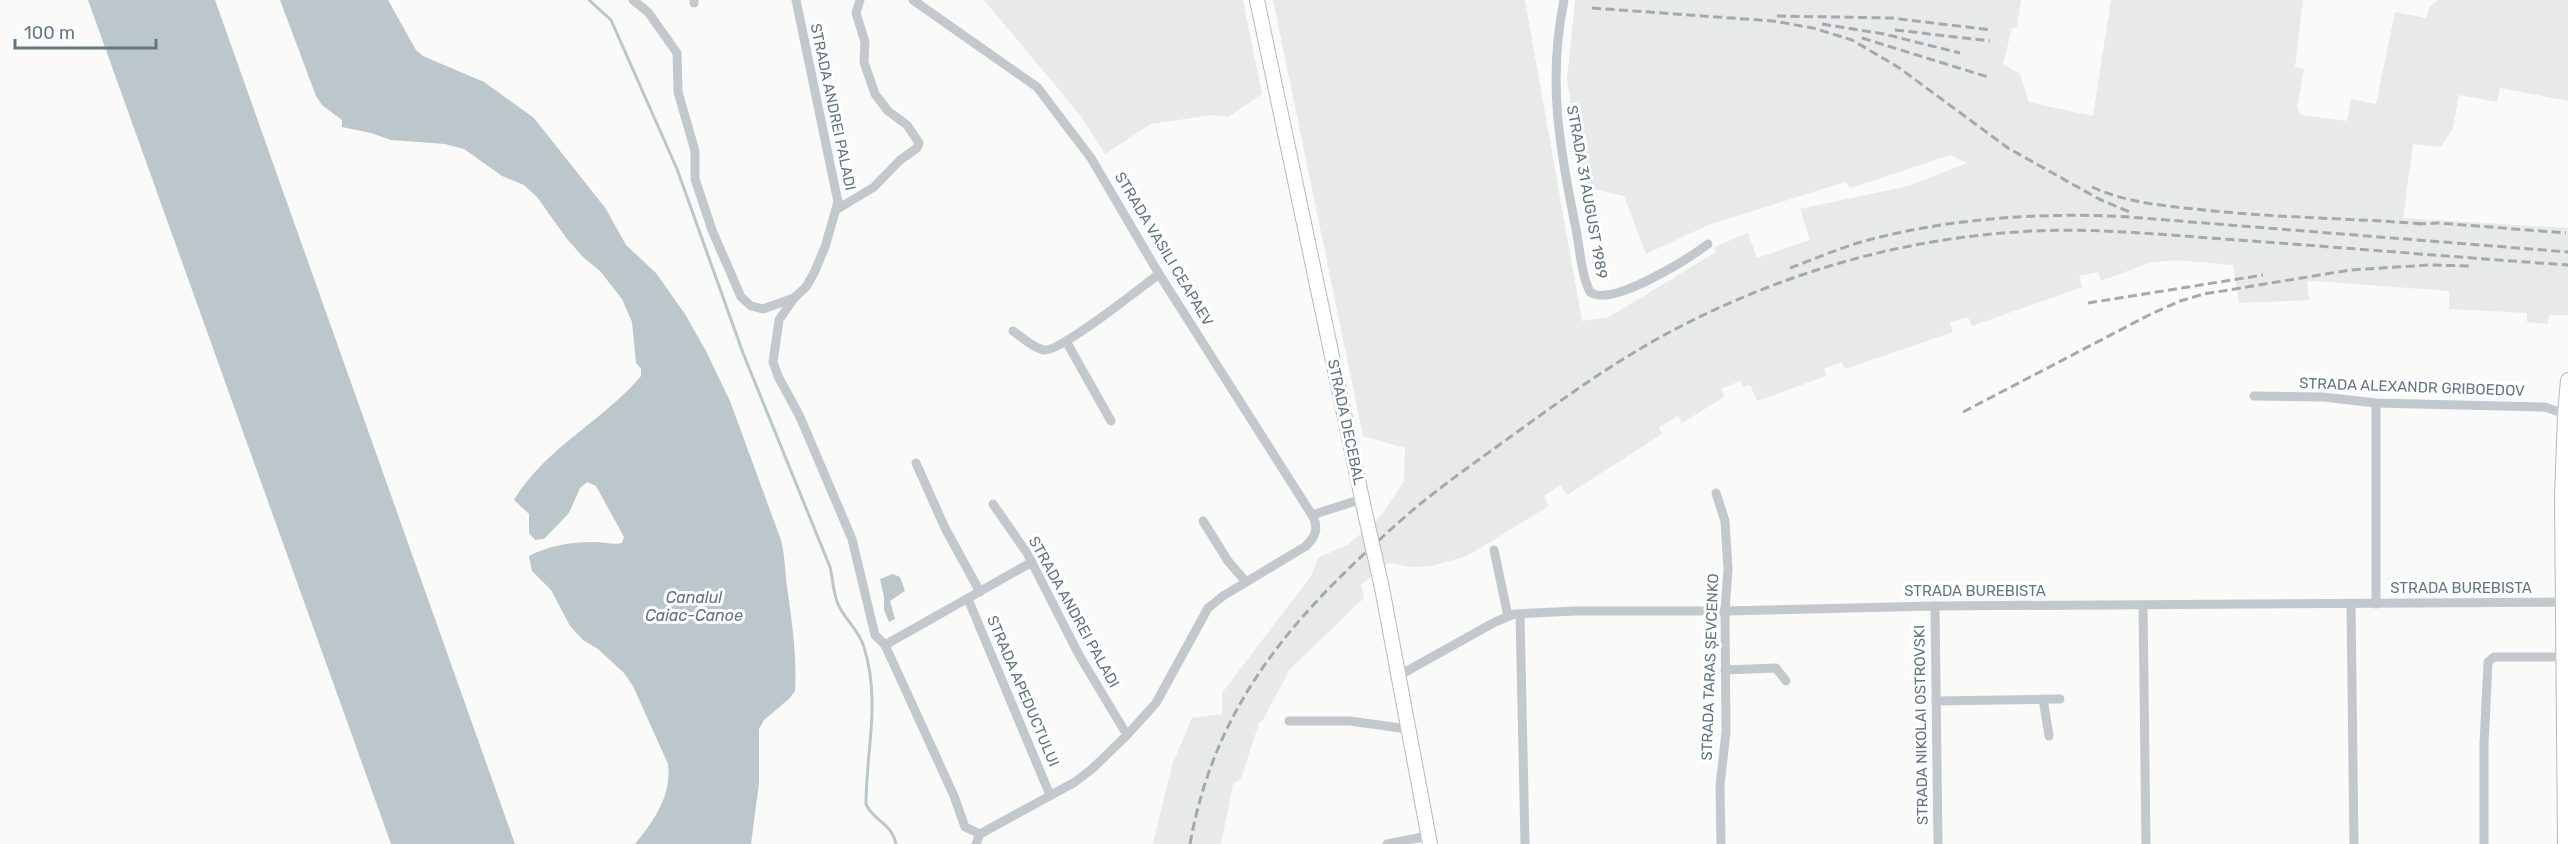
<svg xmlns="http://www.w3.org/2000/svg" width="2568" height="844" font-family="Rubik,sans-serif">
<rect width="100%" height="100%" fill="#fafaf8"/>
<g fill="#e8e9e9">
<polygon points="984,0 1243,0 1262,94 1228,117 1213,115 1151,124 1105,154 1080,115"/>
<polygon points="1273,0 1525,0 1582,321 1609,317 1716,252 1714,247 1748,233 1757,258 1810,240 1800,209 1908,186 1967,163 1950,155 1851,188 1845,182 1708,225 1646,254 1624,196 1584,187 1567,80 1575,0 2021,0 2017,27 2012,28 2003,64 2020,74 2029,102 2093,116 2111,0 2303,0 2295,67 2304,69 2297,108 2301,115 2347,121 2351,99 2376,104 2395,12 2426,18 2429,8 2438,0 2568,0 2568,101 2500,88 2497,102 2459,95 2453,128 2441,147 2413,144 2403,218 2568,228 2568,315 2549,315 2548,324 2527,322 2527,313 2449,309 2449,291 2314,281 2307,282 2309,300 2239,303 2233,265 2176,260 2149,263 2101,281 2098,272 2079,276 2082,287 1972,326 1968,317 1950,322 1953,332 1845,369 1842,362 1824,369 1826,376 1757,401 1750,385 1743,387 1740,381 1721,389 1724,397 1682,423 1678,416 1659,427 1662,434 1567,495 1560,485 1544,496 1549,506 1467,556 1432,566 1411,567 1389,563 1361,585 1364,598 1290,669 1263,720 1259,723 1241,779 1233,784 1221,844 1153,844 1172,765 1192,718 1222,714 1222,693 1311,576 1318,558 1349,544 1381,516 1404,481 1405,448 1363,436"/>
</g>
<g fill="#bbc7cb">
<polygon points="88,0 215,0 515,844 391,844"/>
<path d="M280,0h108l28,50 7,6 61,26 50,36 72,91 20,36 30,28 29,41 21,37 24,50 51,139c4,16 4,31 6,47 5,35 10,68 8,104l-5,7 -26,22 -5,9v54l-8,61h-116c19,-23 37,-49 33,-80l-35,-78 -9,-13 -26,-24 -15,-9 -13,-14 -19,-36 -19,-19 -3,-15c21,-11 42,-14 65,-14 10,0 18,3 28,1l2,-6 -28,-51 -9,-4 -7,6 -11,25 -25,26 -9,1 -6,-7v-19l-15,-14c31,-52 88,-78 127,-124v-7l-5,-6 -4,-41 -10,-23 -22,-28 -16,-13 -17,-19 -30,-42 -13,-12 -22,-9 -38,-27 -19,-5 -54,-4 -20,-7 -29,-6v-7l-20,-15 -6,-9z"/>
<polygon points="893,574 900,577 905,591 890,601 895,619 889,622 884,610 884,597 880,579"/>
</g>
<g fill="none" stroke-linecap="round" stroke-linejoin="round">
<path stroke="#bbc7cb" stroke-width="3" d="M589,0l22,20 66,149 66,184 87,214c3,12 3,26 8,37 6,15 20,24 26,43 17,56 2,102 2,157 7,17 26,19 30,40"/>
<g stroke="#b5babe" stroke-width="16">
<g id="primary">
<polyline points="1257,0 1365,513"/>
<polyline points="1382,588 1430,844"/>
<polyline points="2565,844 2562,497 2565,415 2568,380"/>
</g>
</g>
<g stroke="#c3c8cc" stroke-width="9">
<polyline points="633,0 648,12 677,53 678,92 695,151 695,179 712,230 741,297 751,306 763,309 794,298"/>
<polyline points="694,0 694,3"/>
<polyline points="796,0 838,202 825,247 814,273 806,287 794,298 779,320 773,362 778,376 800,417 852,539 875,635 885,645 954,796 965,827 980,834"/>
<polyline points="913,0 1037,87 1091,158 1159,274 1312,515 1362,499"/>
<path d="M1564,0c-17,83 -4,148 12,229 4,20 5,45 14,63 21,16 98,-33 118,-48"/>
<polyline points="836,210 874,187 900,160 917,148 919,143 907,125 888,111 875,94 864,62 865,42 856,13 860,0"/>
<path d="M1013,331c9,6 20,17 31,19 17,2 97,-63 115,-76"/>
<polyline points="1066,341 1111,421"/>
<polyline points="2254,396 2323,397 2376,403 2545,407 2568,415"/>
<polyline points="2376,403 2376,604"/>
<polyline points="916,463 945,528 980,592"/>
<polyline points="1716,493 1725,521 1728,569 1725,611 1726,732 1720,786 1721,844"/>
<polyline points="993,504 1027,553 1079,655 1127,735"/>
<polyline points="1203,521 1228,561 1246,582"/>
<polyline points="1494,550 1508,616"/>
<polyline points="968,599 1050,795"/>
<polyline points="2143,605 2146,844"/>
<polyline points="2351,605 2354,844"/>
<polyline points="1935,606 1938,844"/>
<polyline points="1520,614 1525,844"/>
<polyline points="885,645 1032,562"/>
<polyline points="1725,670 1776,668 1786,681"/>
<polyline points="1398,676 1495,622 1514,614 1575,611 1725,611 1935,606 2567,602"/>
<polyline points="2043,699 2049,736"/>
<polyline points="1936,701 2060,699"/>
<polyline points="1289,721 1350,721 1407,729"/>
<path d="M976,844l4,-10 95,-52 17,-13 35,-34 29,-32 52,-95 15,-12 83,-50c10,-10 13,-18 6,-31"/>
<polyline points="1387,844 1428,836"/>
<polyline points="2484,844 2484,744 2488,662 2494,657 2568,657"/>
</g>
<use href="#primary" stroke="#fff" stroke-width="14"/>
<g stroke="#a2aab0" stroke-width="3" stroke-dasharray="9 4.5" stroke-linecap="butt">
<polyline points="1592,8 1773,21 1813,28 1852,40 1898,67 2008,148 2099,199 2132,213"/>
<polyline points="1777,16 1891,18 1992,30"/>
<polyline points="1822,24 1884,34 1960,53"/>
<polyline points="1895,30 1990,41"/>
<polyline points="1862,38 1988,77"/>
<path d="M2092,187c35,16 74,19 112,23 73,8 147,8 220,14"/>
<polyline points="2417,224 2439,223 2566,233"/>
<path d="M1790,268c27,-10 54,-22 82,-29 81,-21 174,-27 257,-22l439,35"/>
<polyline points="2088,303 2263,275"/>
<polyline points="1963,412 2149,315 2180,301 2204,294 2350,270 2429,265 2473,266"/>
<path d="M1190,844c27,-150 114,-239 224,-335 34,-28 70,-53 106,-79 44,-32 89,-64 137,-91 110,-61 234,-99 360,-107 69,-5 137,2 206,7 115,8 230,18 345,26"/>
</g>
<g stroke="#b5babe" stroke-width="16" stroke-linecap="butt">
<polyline id="primary-bridge" points="1365,513 1382,588"/>
</g>
<use href="#primary-bridge" stroke="#fff" stroke-width="14"/>
</g>
<g text-anchor="middle" stroke-width="6" stroke-linejoin="round" paint-order="stroke">
<g font-size="15" fill="#657683" stroke="#fff">
<text transform="translate(833 107) rotate(78)" y="5">STRADA ANDREI PALADI</text>
<text transform="translate(1587 192) rotate(80)" y="5">STRADA 31 AUGUST 1989</text>
<text transform="translate(1164 249) rotate(59)" y="5">STRADA VASILI CEAPAEV</text>
<text transform="translate(2412 387) rotate(2)" y="5">STRADA ALEXANDR GRIBOEDOV</text>
<text transform="translate(1346 422) rotate(78)" y="5">STRADA DECEBAL</text>
<text x="2461" y="593">STRADA BUREBISTA</text>
<text x="1975" y="596">STRADA BUREBISTA</text>
<text transform="translate(1074 612) rotate(61)" y="5">STRADA ANDREI PALADI</text>
<text transform="translate(1710 667) rotate(-88)" y="5">STRADA TARAS ȘEVCENKO</text>
<text transform="translate(1023 691) rotate(67)" y="5">STRADA APEDUCTULUI</text>
<text transform="translate(1921 725) rotate(-91)" y="5">STRADA NIKOLAI OSTROVSKI</text>
</g>
<g font-size="16" font-style="italic" fill="#60757c" stroke="#fff">
<text x="694" y="603">Canalul<tspan x="694" dy="18">Caiac-Canoe</tspan></text>
</g>
</g>
<path d="M15 39v9h141v-9" fill="none" stroke="#657683" stroke-width="3"/>
<text x="24" y="39" font-size="18" fill="#657683" stroke="#ffffff" stroke-width="4.5" paint-order="stroke">100 m</text>
</svg>
